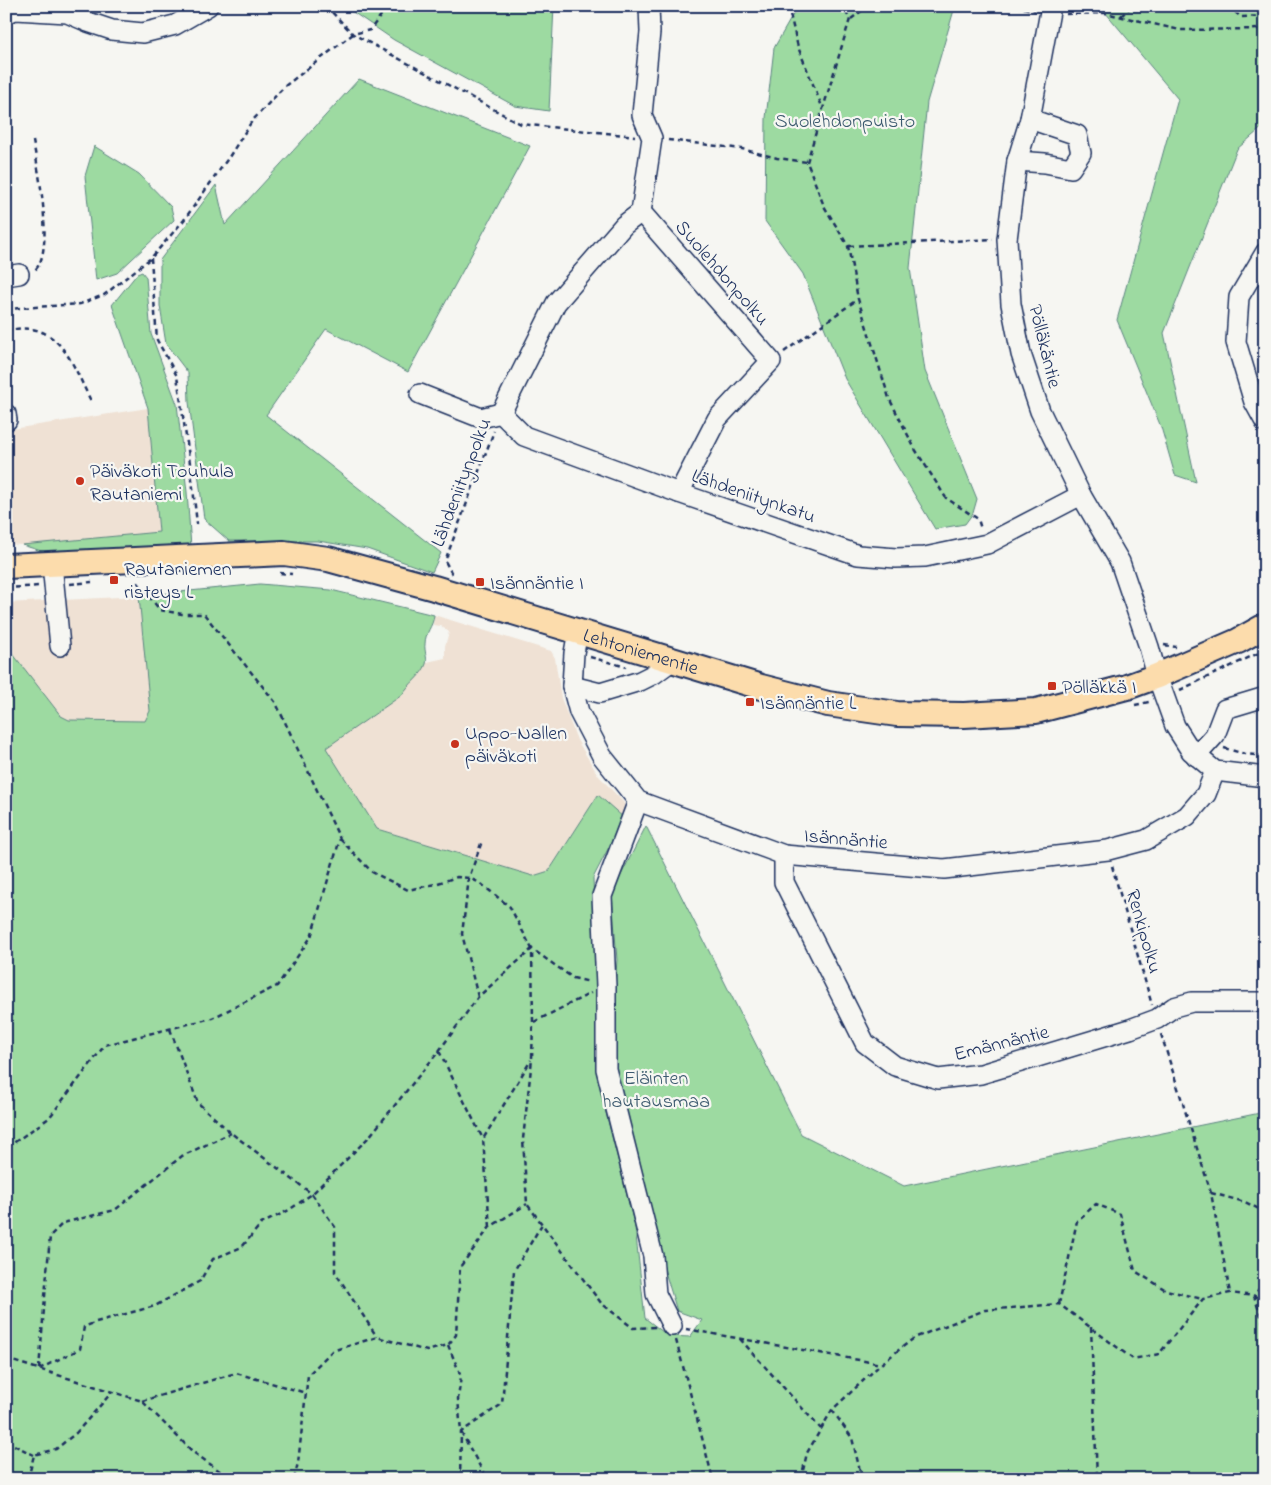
<svg xmlns="http://www.w3.org/2000/svg" width="1271" height="1485" font-family="'Indie Flower',sans-serif">
<rect width="100%" height="100%" fill="#f6f6f2"/>
<filter id="ink" filterUnits="userSpaceOnUse"><feTurbulence type="fractalNoise" baseFrequency=".02" numOctaves="2"/><feDisplacementMap in="SourceGraphic" scale="10" xChannelSelector="R" yChannelSelector="G"/><feConvolveMatrix kernelMatrix="1 2 1 2 8 2 1 2 1" color-interpolation-filters="sRGB"/></filter>
<g filter="url(#ink)">
<g fill="#efe1d4">
<polygon points="148,408 159,532 48,543 22,545 6,544 6,430"/>
<polygon points="139,596 150,711 145,721 69,720 61,716 6,645 6,603"/>
<polygon points="434,615 551,651 555,658 561,698 577,740 598,775 624,803 626,811 624,818 598,795 549,871 533,876 377,829 326,748 402,695 407,687 422,671 427,662 445,658 445,646 449,632 441,626 433,625"/>
</g>
<g fill="#9ddaa1" stroke="#5c8480">
<polygon points="344,6 554,6 549,111 515,106 394,40"/>
<polygon points="798,6 953,6 954,10 927,102 910,268 925,371 977,499 973,513 965,524 935,529 845,379 803,274 765,221 766,118 774,48"/>
<polygon points="1100,6 1265,6 1265,125 1237,149 1164,333 1196,482 1175,475 1161,427 1117,320 1178,99"/>
<polygon points="359,79 530,146 408,372 326,329 266,415 441,553 432,572 367,549 318,541 229,541 204,519 189,402 188,373 166,344 160,306 160,260 216,185 225,225"/>
<polygon points="94,146 139,174 171,207 174,220 117,273 96,280 85,176"/>
<polygon points="142,272 146,277 151,334 177,404 187,492 191,547 48,553 22,545 159,532 148,408 112,305 137,274"/>
<path d="M260,584l71,6 103,25c-1,12 -9,17 -9,29 -1,7 3,14 1,20 -4,12 -18,20 -24,31l-76,53 51,81 156,47 16,-5 49,-76 26,23 -31,60 8,215 34,134 10,91 23,18 22,1 12,-17 -25,-9 -22,-72 -41,-175v-64l3,-40 -5,-67 34,-67 155,308 103,52 361,-74v367h-1259v-834l55,71 8,4 76,1 5,-10 -11,-115z"/>
</g>
<g fill="none" stroke-linecap="round" stroke-linejoin="round">
<g stroke="#1b2f5e" stroke-width="22">
<g id="minor">
<polyline points="1051,6 1030,119 1017,161 1007,239 1011,304 1021,354 1040,411 1081,495 1120,562 1149,647 1157,676 1175,726 1191,751 1215,771 1265,777"/>
<polyline points="6,13 16,10 67,13 88,22 112,30 143,33 175,25 208,6"/>
<polyline points="1017,161 1045,163 1071,168 1081,153 1077,135 1030,119"/>
<polyline points="641,212 771,361 717,419 679,493"/>
<polyline points="1265,253 1239,297 1236,342 1254,402 1265,422"/>
<polyline points="6,276 19,274"/>
<polyline points="420,394 481,418 501,413 524,436 679,493 858,555 896,558 925,557 987,544 1081,495"/>
<polyline points="501,413 556,303 624,225 641,212 652,138 642,115 650,32 649,6"/>
<polyline points="6,414 7,420"/>
<polyline points="52,564 60,646"/>
<polyline points="578,631 574,653 572,686 579,712 602,756 638,801 784,855 944,869 1108,850 1146,840 1187,816 1206,794 1215,771"/>
<polyline points="572,686 600,693 640,681 654,674 673,660"/>
<polyline points="1196,756 1215,735 1225,709 1265,697"/>
<polyline points="638,801 602,896 606,986 606,1069 653,1256 656,1294 672,1326"/>
<polyline points="784,855 784,882 865,1043 895,1066 938,1079 981,1074 1130,1029 1157,1019 1174,1007 1192,1002 1265,1002"/>
</g>
</g>
<g stroke="#1b2f5e" stroke-width="28">
<g id="major">
<path id="s1" d="M6,566l278,-13 44,6 106,29 327,99 67,17 69,10 67,1 72,-4 91,-24 30,-11 81,-35 27,-15"/>
</g>
</g>
<g stroke="#1b2f5e" stroke-width="2.5" stroke-dasharray="5 4" stroke-linecap="butt">
<polyline points="326,6 353,34 521,124 635,136"/>
<polyline points="788,6 798,47 823,109"/>
<polyline points="1015,6 1036,11"/>
<polyline points="1228,6 1241,17 1265,16"/>
<polyline points="1066,14 1105,13 1180,30 1265,29"/>
<polyline points="1121,16 1132,6"/>
<polyline points="851,19 868,6"/>
<polyline points="668,140 742,149 777,158 807,162 824,206 848,246 858,299"/>
<path d="M33,141c5,28 22,110 2,129"/>
<polyline points="807,162 850,19 842,6"/>
<polyline points="849,246 993,239"/>
<polyline points="151,258 157,340 177,376 191,470 197,524"/>
<polyline points="6,309 80,304 104,295 151,258 184,220 229,157 252,121 285,86 353,34 370,30 388,6"/>
<path d="M6,331c53,-14 66,33 85,70"/>
<polyline points="784,352 858,299 889,398 915,449 946,498 978,519 981,529"/>
<polyline points="280,573 292,574"/>
<polyline points="452,574 445,561 494,431"/>
<polyline points="70,584 92,582"/>
<polyline points="6,588 40,586"/>
<polyline points="1164,645 1176,647"/>
<polyline points="590,657 626,667"/>
<polyline points="1052,686 1060,684"/>
<polyline points="1180,690 1265,650"/>
<polyline points="1135,705 1149,702"/>
<polyline points="1224,748 1245,754 1265,756"/>
<polyline points="340,839 372,872 408,890 435,884 457,877 469,878 480,883 510,907 532,949 533,1022 532,1059 523,1139 527,1204 601,1303 633,1328 656,1327"/>
<polyline points="1112,866 1152,1005"/>
<polyline points="478,997 462,934 469,878 482,841"/>
<polyline points="534,1022 591,993"/>
<polyline points="170,1029 198,1103 231,1133 312,1194 335,1227 335,1272 377,1337"/>
<polyline points="1161,1034 1211,1193 1230,1293"/>
<polyline points="439,1051 483,1139"/>
<polyline points="6,1145 12,1144 49,1118 105,1045 212,1018 277,986 311,937 340,839 276,703 204,614 182,614 160,610 135,579"/>
<polyline points="1211,1193 1245,1202 1265,1212"/>
<polyline points="490,1227 483,1139 531,1060"/>
<polyline points="1265,1280 1254,1296 1265,1328"/>
<polyline points="1059,1304 1077,1221 1096,1204 1120,1214 1135,1271 1166,1290 1202,1299"/>
<polyline points="1091,1327 1097,1479"/>
<polyline points="686,1329 881,1364"/>
<polyline points="740,1339 821,1429"/>
<polyline points="676,1340 713,1479"/>
<polyline points="448,1345 461,1376 458,1399 461,1432 487,1479"/>
<polyline points="6,1359 142,1401 193,1452 231,1479"/>
<polyline points="39,1369 80,1349 84,1327 96,1322 155,1306 200,1281 213,1259 242,1247 261,1224 289,1210 312,1194 369,1137 439,1051 478,997 532,949 573,978 590,982"/>
<polyline points="39,1369 50,1236 63,1223 115,1210 182,1156 231,1133"/>
<polyline points="142,1401 236,1373 306,1393"/>
<polyline points="832,1410 852,1438 862,1479"/>
<polyline points="6,1441 34,1455"/>
<polyline points="28,1479 34,1455 56,1449 76,1433 112,1392"/>
<polyline points="294,1479 298,1463 308,1375 332,1351 377,1337 427,1351 448,1345 456,1335 460,1267 490,1227 527,1204"/>
<polyline points="460,1479 461,1432 502,1404 514,1271 542,1224"/>
<polyline points="801,1479 807,1453 832,1410 881,1364 914,1338 985,1310 1059,1304 1133,1359 1159,1354 1203,1299 1230,1293 1254,1296 1265,1300"/>
</g>
<use href="#minor" stroke="#f6f6f2" stroke-width="19"/>
<use href="#major" stroke="#fcdcac" stroke-width="24"/>
</g>
</g>
<g fill="#c8321e" stroke="#f6f6f2" stroke-width="2">
<circle cx="80" cy="481" r="5"/>
<rect x="109" y="575" width="10" height="10" rx="2.5"/>
<rect x="475" y="577" width="10" height="10" rx="2.5"/>
<rect x="1047" y="681" width="10" height="10" rx="2.5"/>
<rect x="745" y="697" width="10" height="10" rx="2.5"/>
<circle cx="455" cy="744" r="5"/>
</g>
<g text-anchor="middle" stroke-width="4.5" stroke-linejoin="round" paint-order="stroke">
<g font-size="20" fill="#3c5a6f" stroke="#f6f6f2">
<text x="845" y="127">Suolehdonpuisto</text>
<text x="656" y="1084">Eläinten<tspan x="656" dy="23">hautausmaa</tspan></text>
</g>
<g font-size="20" fill="#1b2f5e" stroke="#f6f6f2">
<text transform="translate(723 272) rotate(49)" y="7">Suolehdonpolku</text>
<text transform="translate(1046 346) rotate(76)" y="7">Pölläkäntie</text>
<text transform="translate(460 482) rotate(-69)" y="7">Lähdeniitynpolku</text>
<text transform="translate(754 495) rotate(19)" y="7">Lähdeniitynkatu</text>
<text dy="7" stroke="none"><textPath href="#s1" startOffset="649">Lehtoniementie</textPath></text>
<text transform="translate(846 838) rotate(5)" y="7">Isännäntie</text>
<text transform="translate(1145 931) rotate(74)" y="7">Renkipolku</text>
<text transform="translate(1001 1042) rotate(-14)" y="7">Emännäntie</text>
</g>
<g font-size="20" fill="#1b2f5e" stroke="#f6f6f2" text-anchor="start">
<text x="90" y="477">Päiväkoti Touhula<tspan x="90" dy="23">Rautaniemi</tspan></text>
<text x="124" y="575">Rautaniemen<tspan x="124" dy="23">risteys L</tspan></text>
<text x="490" y="589">Isännäntie I</text>
<text x="1062" y="693">Pölläkkä I</text>
<text x="760" y="709">Isännäntie L</text>
<text x="465" y="739">Uppo-Nallen<tspan x="465" dy="23">päiväkoti</tspan></text>
</g>
</g>
<rect width="1271" height="1485" fill="none" stroke="#f6f6f2" stroke-width="25"/>
<rect x="12" y="12" width="1246" height="1460" fill="none" stroke="#1b2f5e" stroke-width="2" filter="url(#ink)"/>
</svg>
